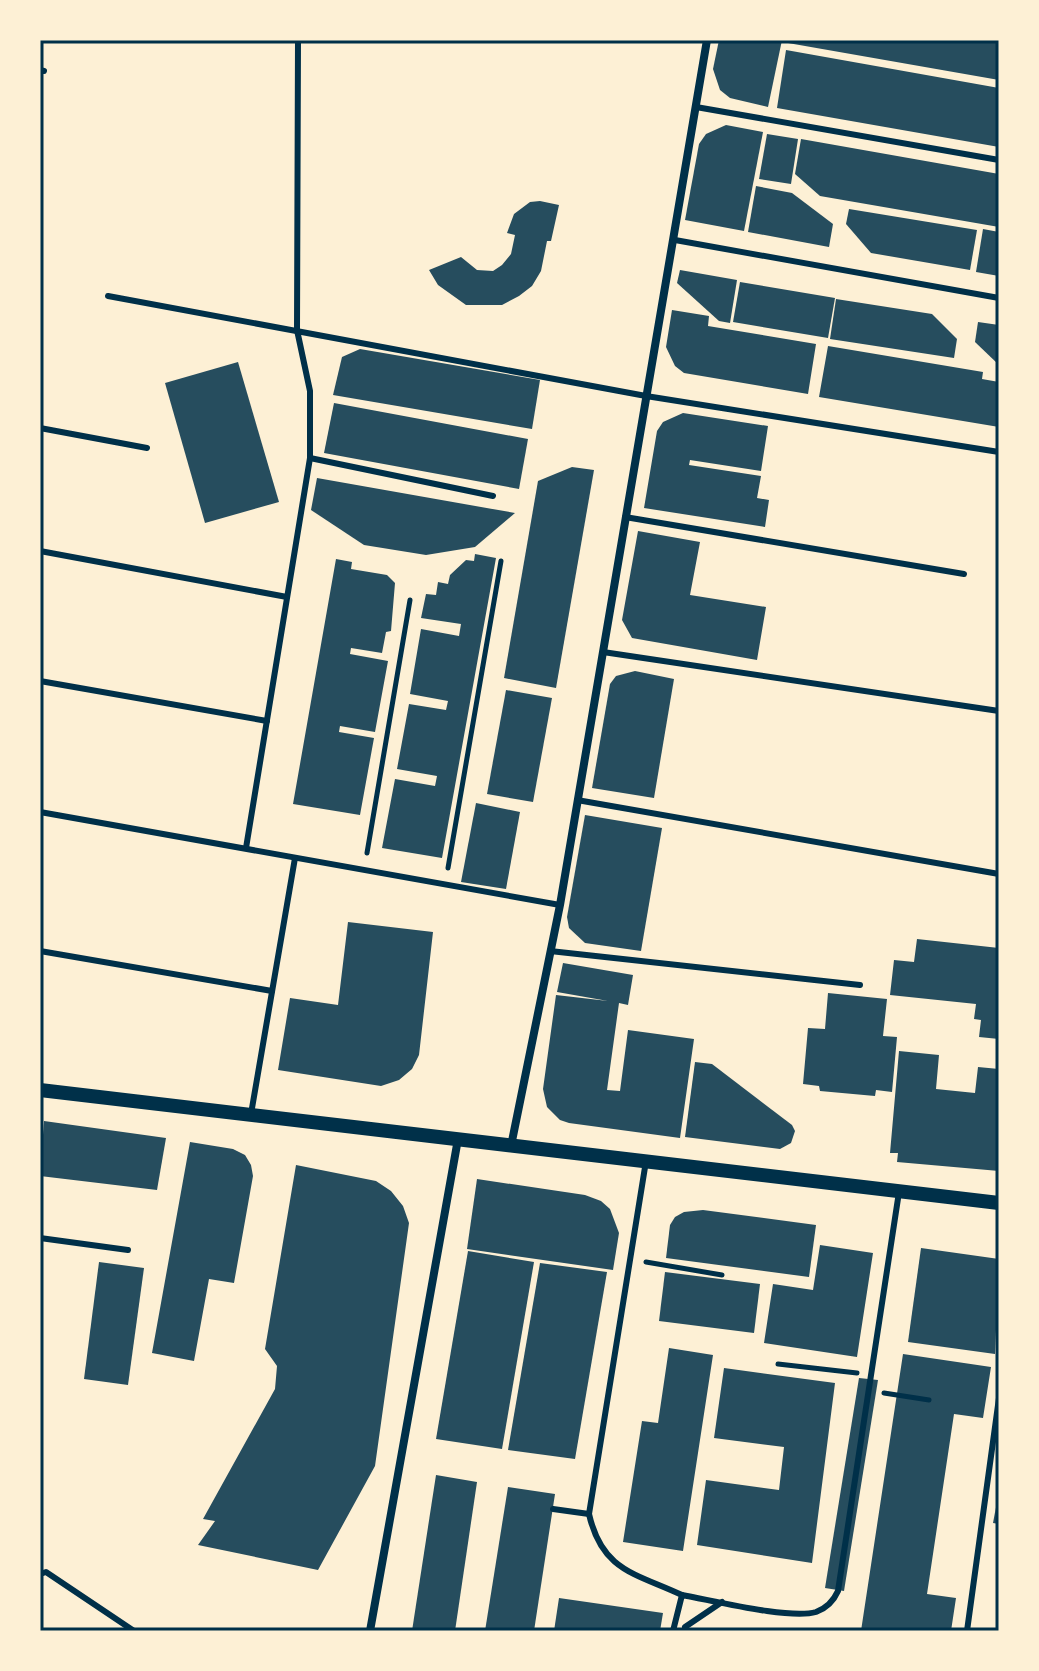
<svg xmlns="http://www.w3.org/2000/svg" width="1039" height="1671" font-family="Roboto,sans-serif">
<rect width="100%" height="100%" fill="#fdf0d5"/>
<g fill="#264d5e">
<polygon points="719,40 782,40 768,107 730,98 720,90 713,69"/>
<polygon points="788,40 999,40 999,80 788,43"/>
<polygon points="786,50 999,88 999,147 777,108"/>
<polygon points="726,125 763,132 744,231 685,220 699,144 706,134"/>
<polygon points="767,134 798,139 791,184 759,179"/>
<polygon points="801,139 999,174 999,227 820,196 795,174"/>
<polygon points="756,186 792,193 833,224 829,247 748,232"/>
<polygon points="540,201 559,205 551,241 547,241 541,271 532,286 519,296 502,305 466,305 438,285 429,270 461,257 477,270 493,271 502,265 511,254 515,235 507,233 514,214 530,202"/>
<polygon points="849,209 977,230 970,270 871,253 846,224"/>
<polygon points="983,229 999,232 999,276 976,272"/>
<polygon points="680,270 737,280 730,323 719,321 677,283"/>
<polygon points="740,282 835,298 828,338 733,322"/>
<polygon points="836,299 932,314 957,339 954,358 830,339"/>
<polygon points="672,310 709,316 708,326 816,344 808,394 684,373 675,366 666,347"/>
<polygon points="978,322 999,325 999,365 975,342"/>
<polygon points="828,346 983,372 982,379 999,382 999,427 819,397"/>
<polygon points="360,349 540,380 532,429 333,395 342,357"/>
<polygon points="238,362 279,502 205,523 165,383"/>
<polygon points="334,403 528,439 519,489 324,453"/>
<polygon points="683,413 768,426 761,471 690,460 689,465 761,476 757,498 769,500 765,527 644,508 657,431 663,422"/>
<polygon points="572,467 594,470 556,688 504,678 538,481"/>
<polygon points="317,478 515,513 475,547 426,555 364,545 311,510"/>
<polygon points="638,531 700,542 690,595 766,607 757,660 632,638 622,620"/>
<polygon points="475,554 496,558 442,858 382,848 395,779 435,786 437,776 397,769 409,704 446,710 448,701 410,694 421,629 459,636 461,624 421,618 426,594 436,595 438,582 448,584 450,575 466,560 474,561"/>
<polygon points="336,559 352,562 351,569 387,575 395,583 391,631 386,632 382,653 351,648 350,654 388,661 375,732 340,726 339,732 374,738 360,815 293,804"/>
<polygon points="635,671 674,679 654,798 592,788 610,684 616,676"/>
<polygon points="506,690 552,698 533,802 487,794"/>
<polygon points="476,803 520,812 506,889 461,882"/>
<polygon points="585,815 662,828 641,951 585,943 569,928 567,917"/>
<polygon points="348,922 433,932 419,1055 412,1069 399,1080 381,1086 278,1070 290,998 338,1005"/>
<polygon points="917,939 999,948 999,1039 979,1037 981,1020 974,1019 976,1004 890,995 894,960 914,962"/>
<polygon points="563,963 633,975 628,1005 619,1003 607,1090 620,1091 628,1030 694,1039 680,1138 569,1123 560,1120 547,1107 543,1089 556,995 608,1001 557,992"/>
<polygon points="828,993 887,999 883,1036 897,1037 892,1092 876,1090 875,1096 820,1091 819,1086 803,1084 808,1028 825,1029"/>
<polygon points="899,1051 939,1055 936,1089 975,1093 978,1067 999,1069 999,1171 897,1162 898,1153 890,1153"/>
<polygon points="695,1062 712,1064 792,1125 795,1131 791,1143 780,1149 685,1137"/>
<polygon points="44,1121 166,1138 157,1190 40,1176"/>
<polygon points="190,1142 233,1149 245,1155 251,1165 253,1176 234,1283 209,1279 194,1361 152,1353"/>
<polygon points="296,1165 376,1181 391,1191 403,1206 409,1223 375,1466 318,1570 198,1545 215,1521 203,1519 275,1389 277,1366 265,1349"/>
<polygon points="477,1179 585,1195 601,1201 610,1209 619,1233 613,1270 467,1249"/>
<polygon points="703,1210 816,1225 809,1277 666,1258 670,1225 675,1217 684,1212"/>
<polygon points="820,1245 873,1253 857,1357 764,1343 773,1284 813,1290"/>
<polygon points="921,1248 999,1259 995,1354 908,1342"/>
<polygon points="468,1251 534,1262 502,1449 436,1439"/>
<polygon points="99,1262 144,1268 128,1385 84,1379"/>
<polygon points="540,1263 607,1272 575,1459 508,1450"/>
<polygon points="665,1272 760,1284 754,1333 659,1321"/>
<polygon points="669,1348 713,1355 683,1551 623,1542 642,1421 658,1423"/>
<polygon points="903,1354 991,1367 983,1418 954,1414 927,1594 956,1598 951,1631 861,1631"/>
<polygon points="724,1368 835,1383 812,1563 697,1545 706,1480 779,1490 784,1447 714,1438"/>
<polygon points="859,1378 878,1380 844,1591 825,1588"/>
<polygon points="436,1475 477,1482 455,1631 412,1631"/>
<polygon points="508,1487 555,1494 534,1631 485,1631"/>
<polygon points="997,1502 999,1502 999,1524 993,1523"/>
<polygon points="559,1598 663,1613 660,1631 554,1631"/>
</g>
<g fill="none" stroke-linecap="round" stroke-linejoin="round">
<g stroke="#003049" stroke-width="5">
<polyline points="367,853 410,600"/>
<polyline points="448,868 501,561"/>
<polyline points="646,1262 722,1275"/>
<polyline points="778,1364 857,1373"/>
<polyline points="884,1393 929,1400"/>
</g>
<g stroke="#003049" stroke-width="6">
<polyline points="40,70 44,71"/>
<polyline points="696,107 999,160"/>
<polyline points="675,240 999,298"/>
<polyline points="108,296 646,396 999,452"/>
<polyline points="40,428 147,448"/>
<polyline points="310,458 493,496"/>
<polyline points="625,517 964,574"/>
<polyline points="40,551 287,597"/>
<polyline points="603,652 999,711"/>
<polyline points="40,681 267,721"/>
<polyline points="577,800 999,874"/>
<polyline points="40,812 560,905"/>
<polyline points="246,848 310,458 310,391 297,330 298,40"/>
<polyline points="40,951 272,991"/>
<polyline points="550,951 860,985"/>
<polyline points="251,1114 295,858"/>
<path d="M646,1161l-57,353c13,57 46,59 93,81"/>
<polyline points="40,1238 128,1250"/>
<polyline points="553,1509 589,1514"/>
<polyline points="40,1574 46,1572 134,1631"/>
<polyline points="685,1627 722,1602"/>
<path d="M673,1631l9,-36c29,5 108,25 134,17 11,-4 18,-12 22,-21l61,-399"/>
<polyline points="967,1631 999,1398"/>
</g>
<g stroke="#003049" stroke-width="8">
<polyline points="511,1146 560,905 707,40"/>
<polyline points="370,1631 458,1139"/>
</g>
<polyline stroke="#003049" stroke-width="14" points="40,1090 999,1203"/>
</g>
<rect width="1039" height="1671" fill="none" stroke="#fdf0d5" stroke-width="84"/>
<rect x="42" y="42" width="955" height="1587" fill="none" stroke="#003049" stroke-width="3"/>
</svg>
